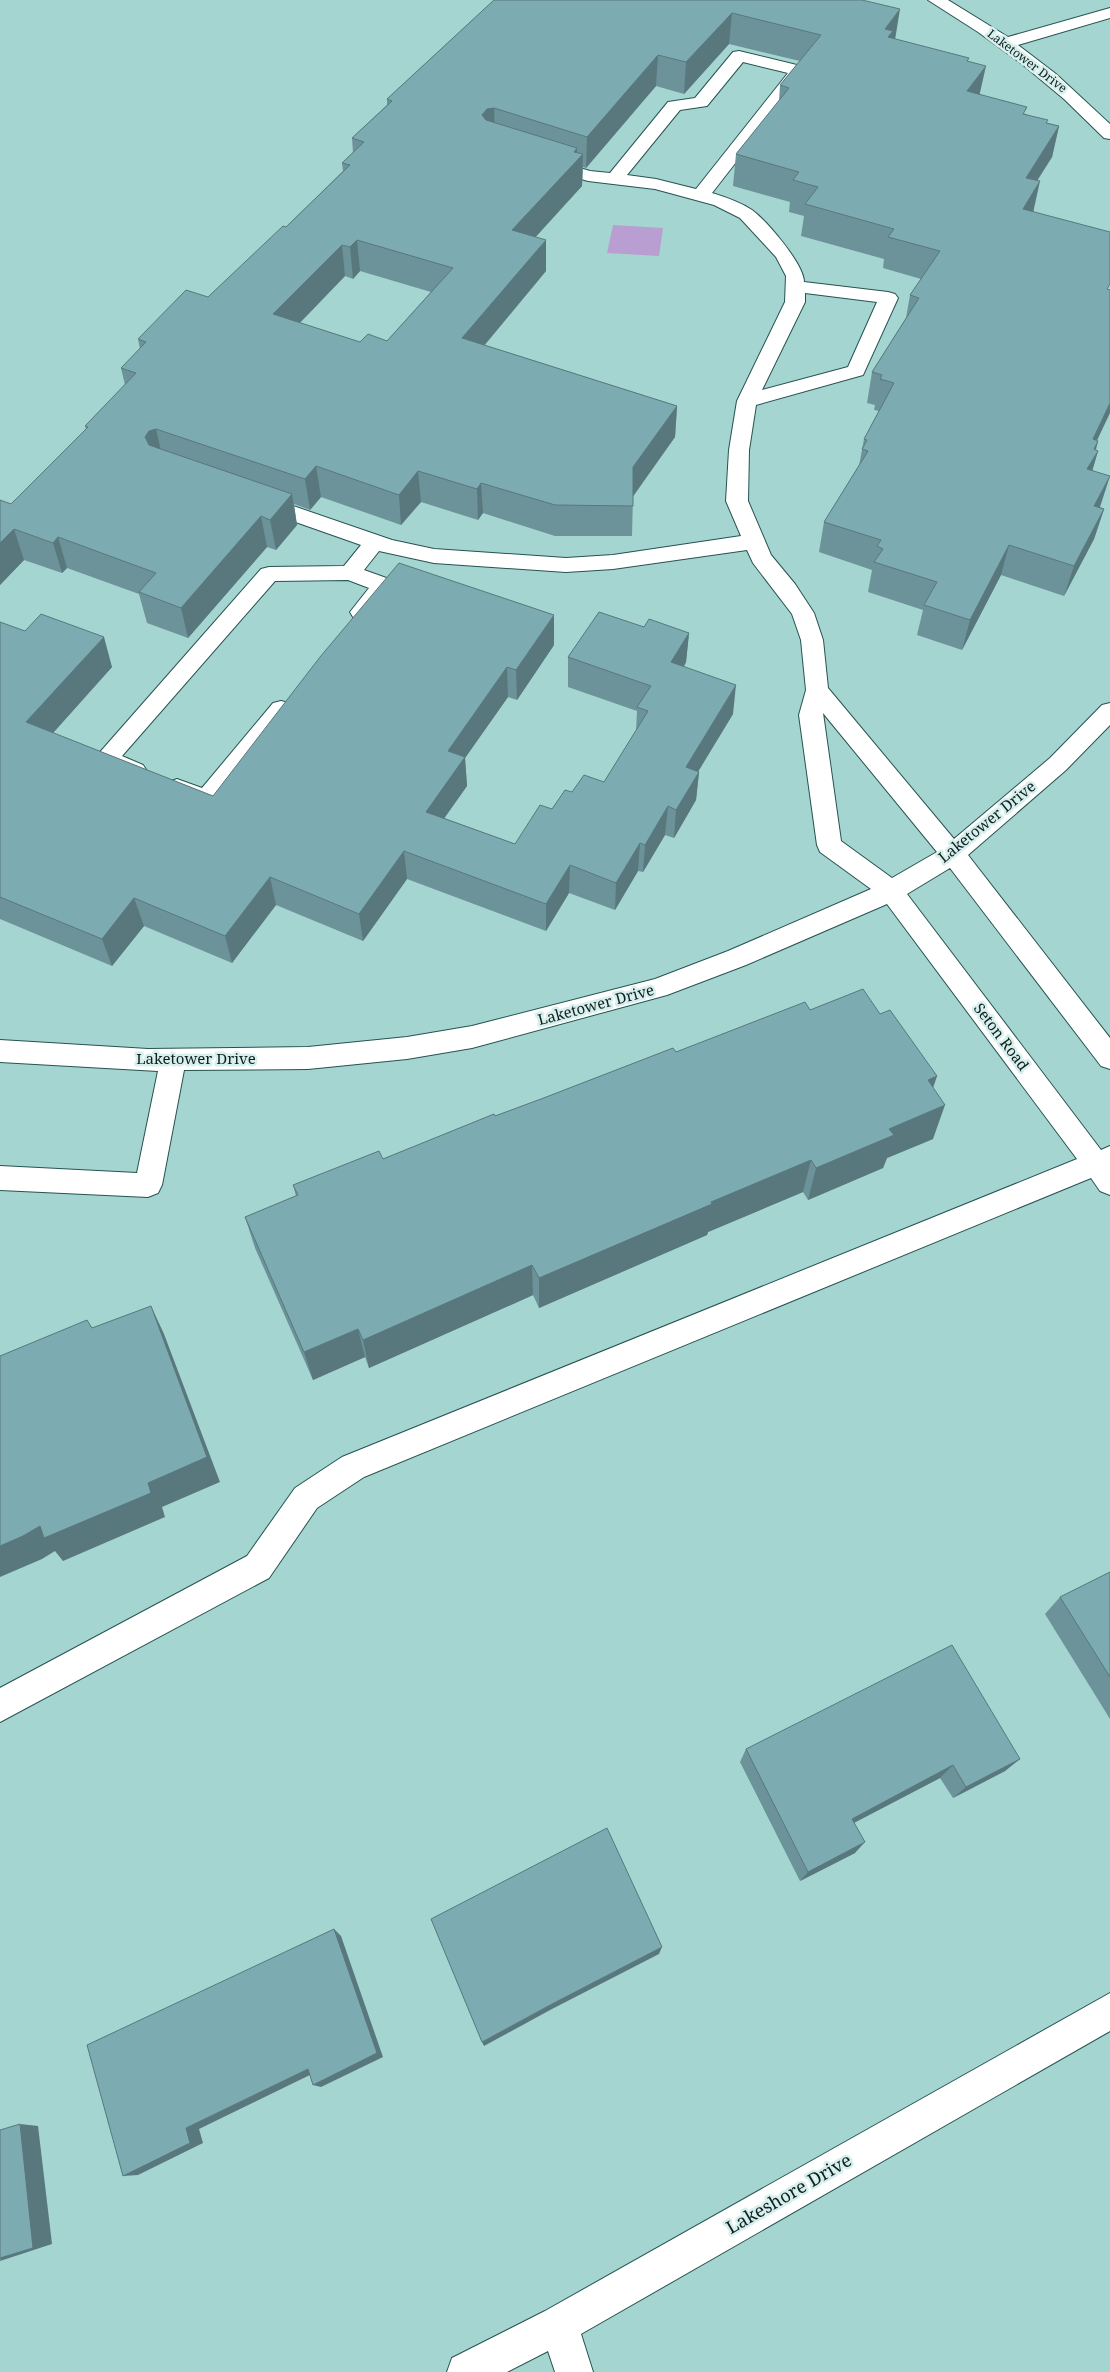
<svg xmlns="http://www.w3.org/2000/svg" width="1110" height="2372" font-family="'Noto Serif',serif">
<rect width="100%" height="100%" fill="#a5d5d0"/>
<polygon fill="#b99ed2" points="613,225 663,228 659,256 607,253"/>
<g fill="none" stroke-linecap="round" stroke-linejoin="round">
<g stroke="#265350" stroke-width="2">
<g id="minor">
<polygon points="928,0 948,0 1008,37 1110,8 1110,18 1018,45 1056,74 1110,124 1110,139 1104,138 1064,99 1022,64 978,32"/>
<path d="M739,51l66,16 2,4 -95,122c13,4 28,9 40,17 14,10 52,54 52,72l84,10 7,2 3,4 -35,77 -107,30 -7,45 -1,51 23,54 24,29 19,29 9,27 5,48 126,151 96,-81 52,-53 8,-2v22l-44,45 -98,85 142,183v31l-9,-3 -151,-198 -43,26 194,256 9,-4v49l-10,-4 -9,-13 -727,299 -47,31 -48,70 -269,144v-34l247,-132 48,-68 47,-31 735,-298 -190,-255 -141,61 -79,30 -195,53 -65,11 -99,10 -124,1 -22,115 -4,8 -10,4 -148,-7v-24l137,7 21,-102 -158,-9v-22l148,9 160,-2 99,-10 65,-11 183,-47 73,-28 143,-62 -51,-37 -3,-7 -18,-130 7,-25 -5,-50 -9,-26 -39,-51 -6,-13 -134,19 -47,3 -132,-9 -55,-12 -15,19 28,10 3,5 -26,32 -8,3 -8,-3 -3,-5 19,-24 -21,-8 -73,1 -153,175 21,9 4,6 -4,6c-2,1 -5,3 -8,3 -9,0 -37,-14 -41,-21l167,-190 8,-2 75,-1 17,-21 -108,-38 -4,-5 4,-5 7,-2 7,2 125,43 42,9 132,9 47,-3 128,-19 -15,-35 3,-51 8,-49 48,-99 1,-26 -10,-19 -36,-39 -26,-13 -59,-16 -67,-8 -48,-14 -3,-4 3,-4 6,-1 44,13 20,2 58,-71 27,-4 38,-46zM743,62l45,11 -92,116 -40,-10 -29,-4 53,-65 27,-4zM805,293l72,9 -29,65 -86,23 43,-88zM823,713l114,139 -45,26 -51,-37z"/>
<polygon points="281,701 289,703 292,709 289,715 214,806 206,809 198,806 169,794 165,788 169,782 177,779 202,788 273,703"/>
<polygon points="1110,1993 1110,2031 581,2334 593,2372 555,2372 548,2351 507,2372 447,2372 452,2358 545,2311"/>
</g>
</g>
<use href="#minor" fill="#fff" fill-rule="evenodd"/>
</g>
<g fill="#6c9399" fill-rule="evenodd">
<path d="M494,0h368l33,39 73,22 12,34 67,28 12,3 -7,31 -15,24 -4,31 64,229h1l-2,9 2,1 -6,20 8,36 4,2 -10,30 -30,57 -63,-21 -39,75 -45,-15 6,-25 -55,-18 4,-22 -53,-18 5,-30 35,-56 5,-27 15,-28 -5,-1 1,-5 -8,-2 5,-31 34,-54 4,-23 11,-16 -38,-11 1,-9 -83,-23 3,-20 -15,-4 1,-10 -57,-16 3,-32 43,-53 1,-16 20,-24 -71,-17 -45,50 -28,-8 -70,82 -3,-1 -1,19 -47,51 11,34 -62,74 193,61 -2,31 -42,58 -1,41h-77l-72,-23 -5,7 -57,-18 -20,23 -80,-28 -11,13 -16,-6 3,21 -21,25 -9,-3 -79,91 -41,-15 -8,-29 -72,-26 -5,5 -38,-13 -24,25 11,-81 75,-75 -1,-3 40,-41 -4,-17 19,-19 -2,-10 70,-42 78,-70 57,-56 -1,-8 11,-10 -1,-15 35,-33v-6zM360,271l71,21 -44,49 -27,1 -60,-19 45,-47 8,3z"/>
<polygon points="0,622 112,667 53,733 213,796 554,645 517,700 508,697 465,758 467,786 444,818 515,844 552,809 572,792 604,782 636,731 637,711 568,687 568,657 644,627 689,633 686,662 684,667 733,714 698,772 699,772 696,800 674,838 665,835 643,872 638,871 615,910 569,893 546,931 407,879 363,941 276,905 232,963 144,926 112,966 0,919"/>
<polygon points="810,1010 880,1014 937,1076 933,1088 933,1139 887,1158 883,1168 808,1200 803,1192 708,1232 707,1235 539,1308 533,1295 369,1368 365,1357 313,1380 255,1248 245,1217 296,1196 293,1185 383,1159 495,1116 676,1052"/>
<polygon points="1110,1572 1110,1719 1045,1614 1060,1597"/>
<polygon points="746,1749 1020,1759 1005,1771 953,1798 940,1778 854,1823 855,1853 800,1881 740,1762"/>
</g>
<g fill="#58787d">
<polygon points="900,9 895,40 885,53 885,29"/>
<polygon points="732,13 729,44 684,94 686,62"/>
<polygon points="658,55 656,86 586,168 587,137"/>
<polygon points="986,66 979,97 967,91"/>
<polygon points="494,108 495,139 482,115 487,109"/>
<polygon points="1059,126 1052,157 1019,209 1026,178"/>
<polygon points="577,148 577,160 583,154 582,186 513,262 512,230"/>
<polygon points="1040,181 1033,213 1023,209"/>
<polygon points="357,240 360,271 353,279 350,247"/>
<polygon points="546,240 546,271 464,370 462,338"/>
<polygon points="342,245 345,276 277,346 273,314"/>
<polygon points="1110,403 1110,413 1083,470 1093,439"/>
<polygon points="677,406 675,437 632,498 633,467"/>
<polygon points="156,429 163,460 156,462 145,437 149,431"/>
<polygon points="1098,441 1092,461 1098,451 1089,482 1087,469 1094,449"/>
<polygon points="316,466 321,497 310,510 305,479"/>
<polygon points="418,471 421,502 401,525 399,495"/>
<polygon points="1110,476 1100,507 1084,536 1094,506"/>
<polygon points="481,483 483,513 478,520 477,489"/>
<polygon points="292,494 297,525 276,550 270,520"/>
<polygon points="1104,509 1094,539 1064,596 1074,566"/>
<polygon points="261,516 267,547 188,638 181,608"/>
<polygon points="14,529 24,560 0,585 0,543"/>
<polygon points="58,537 67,568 62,573 53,543"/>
<polygon points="1009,545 1001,575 962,650 970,620"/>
<polygon points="554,615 554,645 517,700 516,670"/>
<polygon points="689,633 686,662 668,692 671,662"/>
<polygon points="104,637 112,667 36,752 26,722"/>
<polygon points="507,667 508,697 465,758 467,786 429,840 426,812 448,751"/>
<polygon points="736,685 733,714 683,796 686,767"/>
<polygon points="699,772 696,800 674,838 676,810"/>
<polygon points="668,806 665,835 643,872 645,845"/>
<polygon points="640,843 638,871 615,910 616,883"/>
<polygon points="404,851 407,879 363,941 359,914"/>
<polygon points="570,865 569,893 546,931 546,904"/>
<polygon points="270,877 276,905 232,963 225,936"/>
<polygon points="134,898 144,926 112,966 102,939"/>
<polygon points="937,1076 925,1110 928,1080"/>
<polygon points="945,1105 933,1139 887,1158 883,1168 808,1200 816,1168 889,1129"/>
<polygon points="811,1160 803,1192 708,1232 707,1235 539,1308 539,1278 711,1202"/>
<polygon points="532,1265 533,1295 369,1368 363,1340"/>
<polygon points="151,1306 164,1334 220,1482 162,1507 165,1517 63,1561 55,1551 42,1559 0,1577 0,1546 40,1526 148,1483"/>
<polygon points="358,1329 365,1357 313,1380 304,1352"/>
<polygon points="1020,1759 1005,1771 953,1798 966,1787"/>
<polygon points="953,1765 940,1778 842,1829 852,1819"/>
<polygon points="865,1842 855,1853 800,1881 808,1872"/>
<polygon points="334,1929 341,1936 383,2057 321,2087 313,2085"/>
<polygon points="662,1947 659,1954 552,2009 484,2046 482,2042 552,2004"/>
<polygon points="308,2069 316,2072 199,2129 203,2143 138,2175 123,2176 186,2128"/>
<polygon points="20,2124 38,2126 52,2244 0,2261"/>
</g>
<g fill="#7dabb2" stroke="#58787d" fill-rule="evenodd">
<path d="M494,0h368l38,9 -15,20 8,2 -5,6 81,21 -2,3 19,5 -19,25 60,16 -4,7 25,6 -2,3 13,3 -33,52 14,3 -17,28 87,23v52l-3,5 3,1v113l-17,36 5,2 -4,8 4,2 -11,18 23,7 -16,30 10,3 -30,57 -65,-21 -39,75 -46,-15 13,-23 -63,-20 9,-13 -6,-3 4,-6 -57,-18 44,-71 -6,-2 5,-9 -3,-1 30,-56 -14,-4 2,-4 -10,-3 47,-74 -9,-3 30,-44 -52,-14 6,-8 -89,-25 13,-17 -25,-7 6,-8 -63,-18 53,-66 -9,-3 41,-50 -89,-22 -46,49 -28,-7 -71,82 -93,-29 -7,1 -5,6 4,5 91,28 -3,4 9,2 -71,76 34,10 -84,98 215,68 -44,61v39l-78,-1 -74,-22 -4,6 -59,-18 -19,24 -83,-29 -11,13 -149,-50 -7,2 -4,6 4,8 143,49 -22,26 -9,-4 -80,92 -42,-16 17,-19 -98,-36 -5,6 -39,-14 -14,14v-43l11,4 77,-77 -3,-1 51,-53 -15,-5 25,-26 -8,-3 48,-49 22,7 75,-71 3,1 64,-62 -8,-2 22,-21 -12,-4 40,-37 -5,-2zM357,240l96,28 -66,73 -19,-7 -8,8 -87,-28 69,-69 8,2z"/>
<polygon points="399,563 554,615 516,670 507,667 448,751 465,757 426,812 515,844 540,805 552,809 565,790 572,792 584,775 604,782 648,711 637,707 651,686 568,657 599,612 644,627 649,619 689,633 671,662 736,685 686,767 699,772 676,810 668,806 645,845 640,843 616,883 570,865 546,904 404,851 359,914 270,877 225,936 134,898 102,939 0,897 0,622 25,631 41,614 104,637 26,722 213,796 320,657"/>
<polygon points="863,989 880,1014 890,1010 937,1076 928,1080 945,1105 889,1129 894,1135 816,1168 811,1160 711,1202 712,1204 539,1278 532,1265 363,1340 358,1329 304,1352 245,1217 298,1195 293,1185 379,1151 383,1159 494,1114 495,1116 541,1099 673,1048 676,1052 805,1002 810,1010"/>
<polygon points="151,1306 207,1457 148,1483 151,1493 44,1538 40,1526 23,1536 0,1546 0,1356 87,1320 92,1328"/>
<polygon points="1110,1572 1110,1677 1060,1597"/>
<polygon points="952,1645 1020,1759 966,1787 953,1765 852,1819 865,1842 808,1872 746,1749"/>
<polygon points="607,1828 662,1947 552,2004 482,2042 431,1919"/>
<polygon points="334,1929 377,2053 313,2085 308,2069 186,2128 190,2143 123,2176 87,2045"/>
<polygon points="20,2124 33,2248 0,2258 0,2130"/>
</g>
<g text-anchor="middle" stroke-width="5" stroke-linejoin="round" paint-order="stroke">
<g font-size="12" fill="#0e201f" stroke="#d8f0ed">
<text transform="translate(1027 61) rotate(37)" y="4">Laketower Drive</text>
</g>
<g font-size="15" fill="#0e201f" stroke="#d8f0ed">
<text transform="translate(987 822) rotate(-39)" y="5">Laketower Drive</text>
<text transform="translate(596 1005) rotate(-15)" y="5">Laketower Drive</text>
<text transform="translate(1001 1037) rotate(53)" y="5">Seton Road</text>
<text x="196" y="1064">Laketower Drive</text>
</g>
<g font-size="18" fill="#0e201f" stroke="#d8f0ed">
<text transform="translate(789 2194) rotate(-30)" y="6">Lakeshore Drive</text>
</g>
</g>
</svg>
